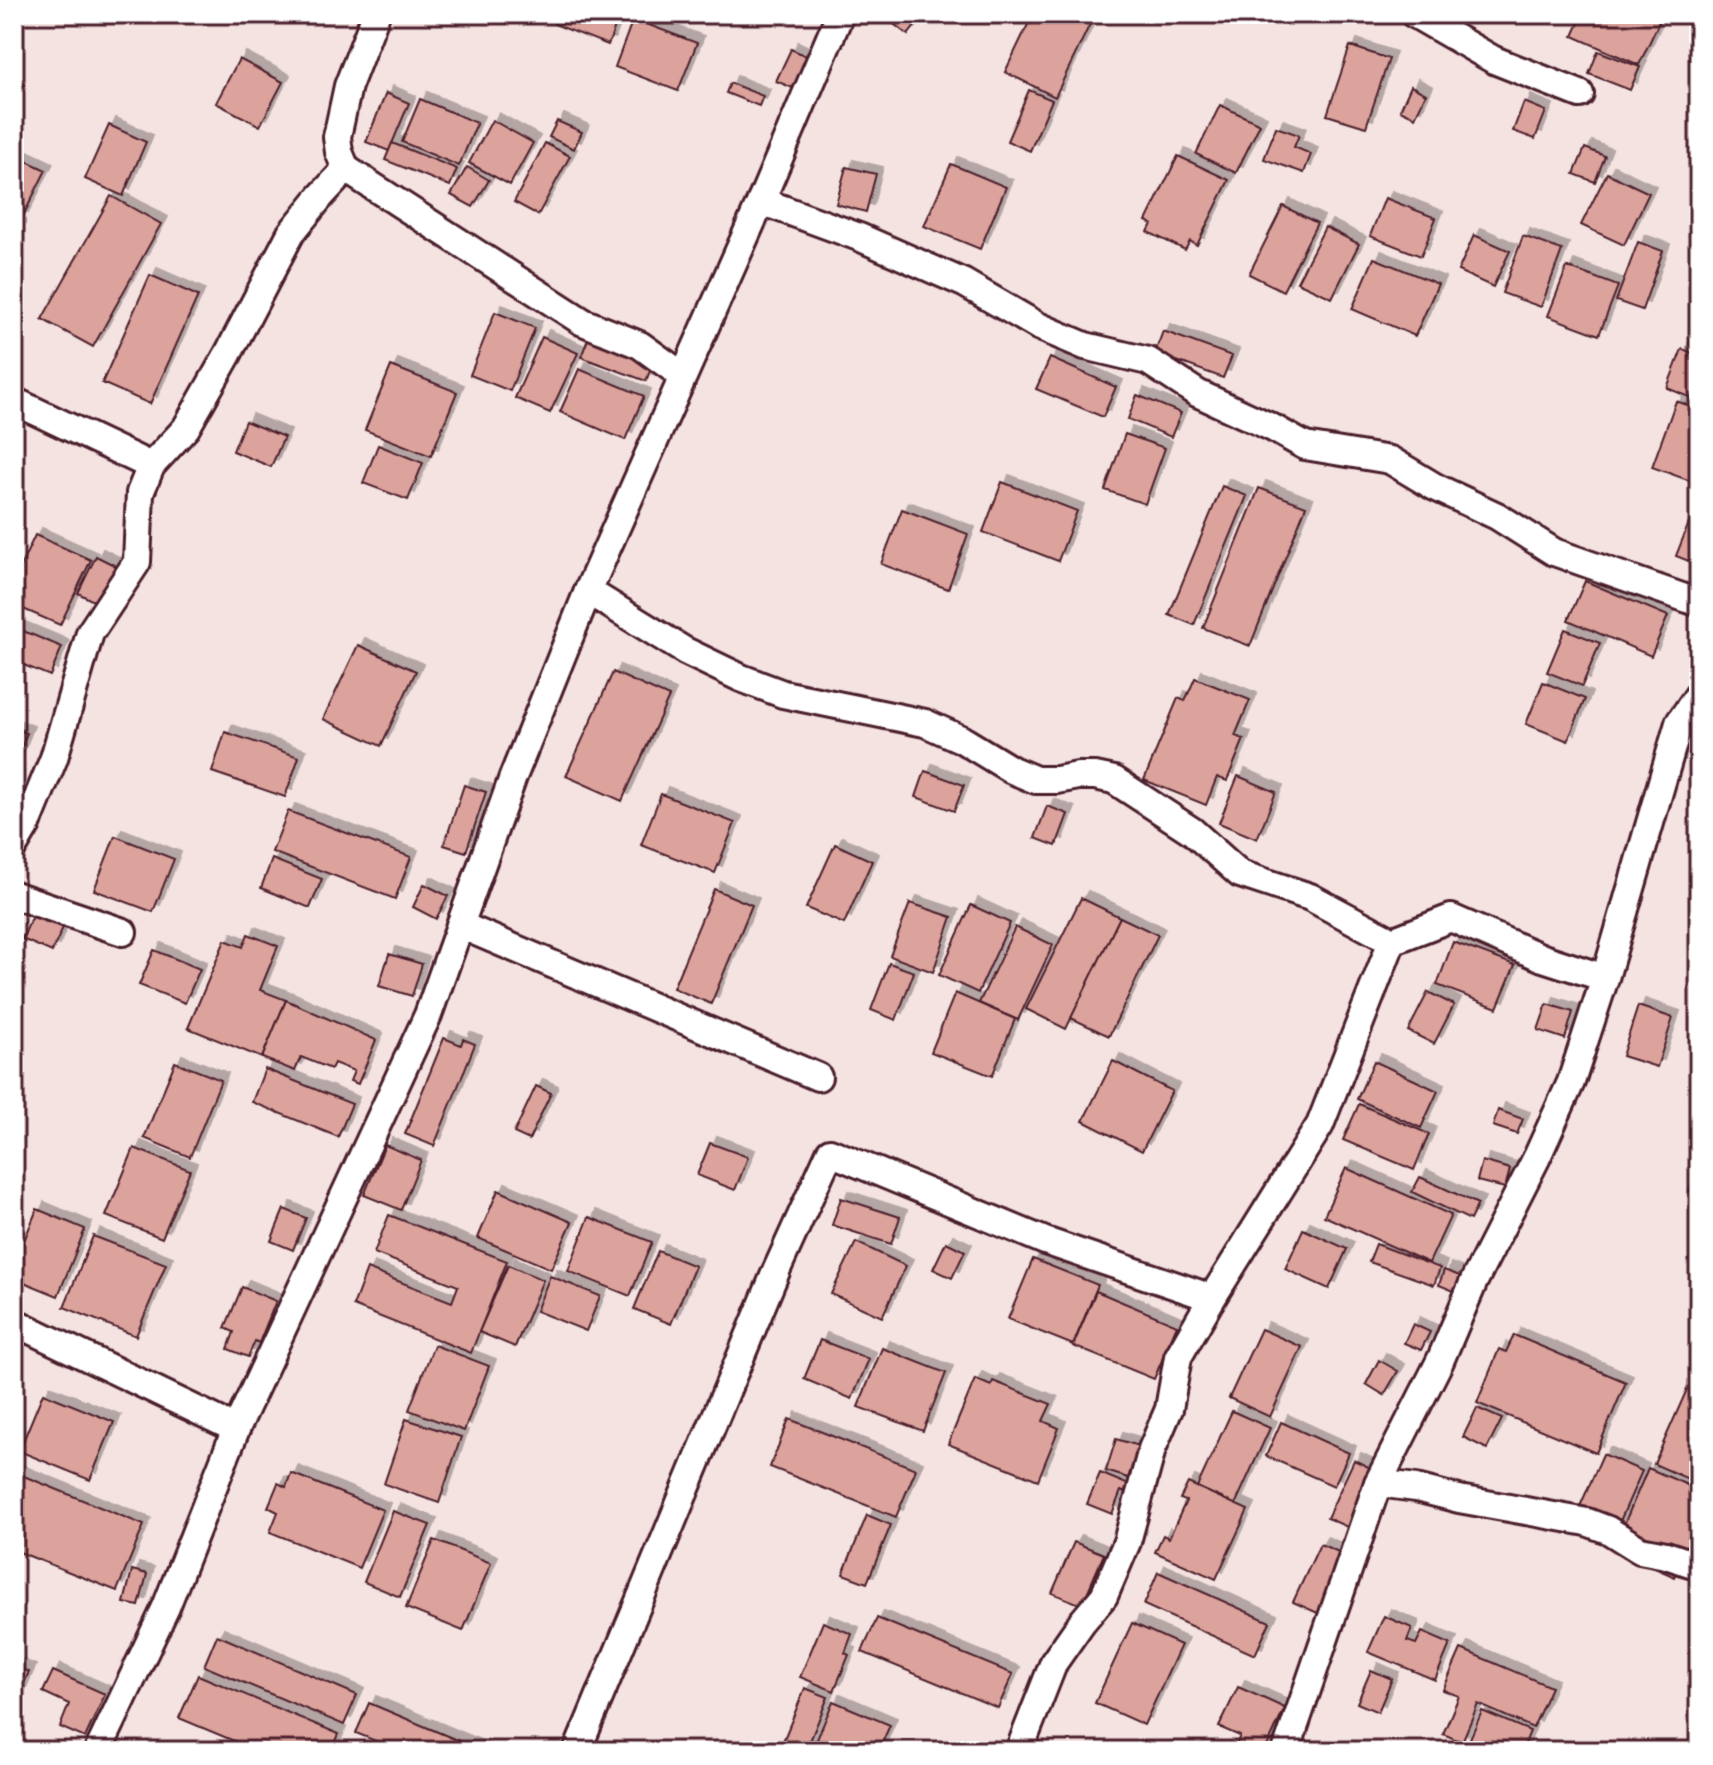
<svg xmlns="http://www.w3.org/2000/svg" width="1713" height="1765" font-family="'Shantell Sans',sans-serif">
<defs>
<filter id="shadow"><feDropShadow dx="7" dy="-7" stdDeviation="0" flood-color="#0004"/></filter>
</defs>
<rect width="100%" height="100%" fill="#f4e3e1"/>
<filter id="ink" filterUnits="userSpaceOnUse"><feTurbulence type="fractalNoise" baseFrequency=".0125" numOctaves="2"/><feDisplacementMap in="SourceGraphic" scale="16" xChannelSelector="R" yChannelSelector="G"/><feConvolveMatrix kernelMatrix="1 2 1 2 8 2 1 2 1" color-interpolation-filters="sRGB"/></filter>
<g filter="url(#ink)">
<g fill="#dca39c" stroke="#4a1f2b" stroke-width="2" filter="url(#shadow)">
<polygon points="296,14 317,14 313,22"/>
<polygon points="558,14 620,14 608,45 554,24"/>
<polygon points="895,14 919,14 922,17 908,35 890,21"/>
<polygon points="1033,14 1075,14 1091,22 1055,97 1005,72"/>
<polygon points="1583,14 1651,14 1661,18 1639,65 1573,36"/>
<polygon points="633,19 697,43 678,91 615,67"/>
<polygon points="1350,46 1389,59 1366,127 1327,115"/>
<polygon points="791,49 815,60 800,91 776,81"/>
<polygon points="1598,51 1640,67 1630,90 1589,74"/>
<polygon points="239,59 283,82 260,126 216,103"/>
<polygon points="730,83 763,96 759,106 726,93"/>
<polygon points="1411,86 1426,94 1415,117 1400,110"/>
<polygon points="1029,90 1052,100 1030,151 1007,141"/>
<polygon points="386,93 409,103 389,151 366,142"/>
<polygon points="420,99 477,123 459,166 402,142"/>
<polygon points="1524,102 1546,111 1535,139 1513,131"/>
<polygon points="1220,105 1260,124 1236,173 1196,154"/>
<polygon points="492,120 533,143 510,185 469,163"/>
<polygon points="557,121 582,132 574,149 549,137"/>
<polygon points="109,125 146,142 123,196 85,179"/>
<polygon points="1276,127 1299,135 1294,147 1311,154 1304,173 1264,159"/>
<polygon points="392,143 457,169 450,186 385,160"/>
<polygon points="545,143 570,156 538,215 514,202"/>
<polygon points="1585,148 1605,156 1595,182 1574,174"/>
<polygon points="14,155 46,170 21,220 14,216"/>
<polygon points="1178,156 1229,180 1197,245 1190,241 1185,250 1148,232 1152,224 1146,221"/>
<polygon points="951,164 1006,187 980,249 924,226"/>
<polygon points="467,167 489,180 473,207 451,195"/>
<polygon points="846,167 876,174 866,212 836,204"/>
<polygon points="1607,173 1649,193 1624,245 1581,225"/>
<polygon points="111,196 161,224 93,347 42,319"/>
<polygon points="1385,198 1436,218 1421,256 1370,236"/>
<polygon points="1283,206 1317,223 1283,291 1249,274"/>
<polygon points="1325,227 1359,244 1332,298 1297,282"/>
<polygon points="1474,235 1510,251 1493,287 1458,271"/>
<polygon points="1523,236 1562,250 1541,307 1502,293"/>
<polygon points="1638,242 1663,251 1642,310 1616,301"/>
<polygon points="1374,258 1438,284 1415,336 1352,309"/>
<polygon points="1567,267 1618,286 1599,335 1548,316"/>
<polygon points="150,275 198,296 150,404 102,383"/>
<polygon points="495,312 535,328 510,391 470,375"/>
<polygon points="1699,322 1699,346 1690,341"/>
<polygon points="592,329 657,353 646,381 581,357"/>
<polygon points="1163,331 1232,356 1223,378 1155,353"/>
<polygon points="542,337 578,353 550,413 515,398"/>
<polygon points="1682,349 1699,356 1699,401 1667,388"/>
<polygon points="1050,358 1116,387 1103,417 1036,389"/>
<polygon points="391,366 457,392 431,456 365,430"/>
<polygon points="579,369 644,396 625,440 560,412"/>
<polygon points="1137,395 1181,413 1171,437 1128,419"/>
<polygon points="1676,401 1699,409 1699,484 1652,467"/>
<polygon points="245,421 284,437 271,467 233,451"/>
<polygon points="1125,434 1165,448 1145,504 1105,490"/>
<polygon points="378,445 423,463 408,500 363,483"/>
<polygon points="1002,482 1077,511 1058,561 983,532"/>
<polygon points="1222,486 1247,496 1194,625 1169,615"/>
<polygon points="1259,488 1306,506 1250,646 1203,628"/>
<polygon points="902,509 968,534 948,589 881,564"/>
<polygon points="1689,523 1699,527 1699,565 1676,556"/>
<polygon points="35,535 91,560 60,625 14,605 14,580"/>
<polygon points="96,556 120,568 101,605 78,593"/>
<polygon points="1585,581 1668,616 1651,656 1568,620"/>
<polygon points="16,628 62,647 50,676 14,661 14,633"/>
<polygon points="1565,629 1600,643 1582,686 1547,672"/>
<polygon points="358,645 416,671 381,746 323,719"/>
<polygon points="613,672 669,697 622,801 566,776"/>
<polygon points="1195,678 1250,700 1235,736 1244,739 1227,781 1217,777 1206,805 1144,780 1178,698 1185,701"/>
<polygon points="1543,682 1585,699 1568,741 1526,724"/>
<polygon points="14,728 27,733 14,766"/>
<polygon points="225,732 299,757 285,797 212,772"/>
<polygon points="925,771 964,785 954,811 916,797"/>
<polygon points="1238,776 1276,792 1257,839 1219,823"/>
<polygon points="464,785 486,792 466,852 444,845"/>
<polygon points="661,794 735,823 715,873 641,845"/>
<polygon points="1047,806 1068,814 1056,846 1035,838"/>
<polygon points="288,811 411,857 395,899 272,852"/>
<polygon points="115,836 174,859 153,912 94,890"/>
<polygon points="835,844 872,861 844,924 806,908"/>
<polygon points="272,859 322,879 310,908 261,888"/>
<polygon points="424,884 448,896 436,919 413,907"/>
<polygon points="714,889 752,905 711,1004 673,988"/>
<polygon points="1081,898 1120,917 1066,1029 1026,1009"/>
<polygon points="910,903 952,917 933,972 890,956"/>
<polygon points="971,905 1010,923 978,993 939,975"/>
<polygon points="35,910 65,923 52,952 22,939"/>
<polygon points="1120,917 1158,935 1109,1036 1071,1018"/>
<polygon points="1015,927 1053,945 1018,1020 979,1003"/>
<polygon points="248,934 278,946 260,990 286,1000 262,1058 188,1028 225,940 243,947"/>
<polygon points="1453,942 1515,965 1497,1008 1437,985"/>
<polygon points="154,950 200,969 185,1003 139,985"/>
<polygon points="389,954 422,964 412,996 379,986"/>
<polygon points="889,963 914,972 896,1020 871,1010"/>
<polygon points="1428,992 1454,1005 1434,1044 1408,1031"/>
<polygon points="955,993 1015,1019 992,1076 931,1052"/>
<polygon points="286,1000 376,1040 358,1084 350,1081 354,1071 334,1063 331,1069 301,1057 295,1071 262,1058"/>
<polygon points="1547,1004 1573,1012 1565,1039 1538,1030"/>
<polygon points="1638,1006 1673,1018 1657,1067 1622,1056"/>
<polygon points="444,1038 461,1045 463,1039 475,1044 434,1146 405,1134"/>
<polygon points="1113,1061 1172,1091 1142,1151 1083,1121"/>
<polygon points="1374,1061 1438,1091 1421,1128 1357,1099"/>
<polygon points="175,1062 221,1080 190,1157 144,1138"/>
<polygon points="265,1069 352,1104 338,1137 252,1102"/>
<polygon points="536,1086 551,1093 529,1140 514,1133"/>
<polygon points="1359,1104 1429,1134 1414,1170 1343,1140"/>
<polygon points="1498,1110 1523,1119 1517,1134 1493,1126"/>
<polygon points="710,1143 748,1157 735,1190 697,1175"/>
<polygon points="385,1145 421,1160 401,1210 364,1195"/>
<polygon points="134,1148 190,1170 162,1238 106,1216"/>
<polygon points="1482,1161 1510,1169 1505,1188 1477,1181"/>
<polygon points="1346,1168 1451,1215 1429,1263 1324,1216"/>
<polygon points="1699,1170 1699,1195 1689,1191"/>
<polygon points="1420,1177 1478,1204 1470,1220 1412,1192"/>
<polygon points="498,1190 572,1222 551,1269 478,1238"/>
<polygon points="841,1198 900,1217 891,1244 832,1225"/>
<polygon points="37,1209 85,1229 58,1296 14,1278 14,1265"/>
<polygon points="284,1209 306,1218 293,1250 271,1241"/>
<polygon points="389,1215 507,1261 471,1353 353,1306 367,1269 452,1302 458,1286 374,1253"/>
<polygon points="589,1217 652,1242 630,1296 568,1271"/>
<polygon points="1303,1229 1347,1249 1329,1289 1285,1269"/>
<polygon points="93,1236 166,1264 136,1336 64,1307"/>
<polygon points="856,1242 906,1266 882,1317 831,1294"/>
<polygon points="946,1242 965,1251 952,1278 933,1269"/>
<polygon points="1376,1244 1440,1268 1434,1285 1369,1262"/>
<polygon points="658,1251 695,1266 671,1324 634,1309"/>
<polygon points="1033,1259 1098,1285 1073,1345 1008,1319"/>
<polygon points="508,1265 543,1280 515,1347 479,1332"/>
<polygon points="1444,1270 1460,1276 1454,1291 1439,1285"/>
<polygon points="550,1276 600,1296 586,1331 536,1311"/>
<polygon points="242,1287 276,1301 259,1343 255,1341 248,1357 228,1349 234,1332 225,1328"/>
<polygon points="1096,1291 1177,1325 1154,1379 1073,1346"/>
<polygon points="1413,1324 1430,1332 1421,1350 1404,1343"/>
<polygon points="1261,1329 1302,1347 1270,1417 1229,1398"/>
<polygon points="1514,1335 1626,1382 1596,1453 1477,1403 1499,1349 1506,1352"/>
<polygon points="820,1340 869,1359 852,1399 804,1379"/>
<polygon points="434,1345 489,1366 464,1431 409,1410"/>
<polygon points="882,1348 946,1373 923,1431 858,1407"/>
<polygon points="1379,1360 1398,1371 1384,1395 1366,1384"/>
<polygon points="975,1379 991,1386 993,1381 1051,1404 1043,1421 1059,1428 1038,1480 948,1444"/>
<polygon points="1688,1387 1699,1392 1699,1472 1695,1482 1654,1464"/>
<polygon points="43,1393 114,1422 90,1480 19,1451"/>
<polygon points="1477,1408 1502,1419 1487,1449 1463,1437"/>
<polygon points="1232,1411 1270,1428 1235,1505 1197,1487"/>
<polygon points="406,1419 461,1437 439,1503 384,1484"/>
<polygon points="789,1419 916,1469 896,1517 770,1467"/>
<polygon points="1281,1422 1349,1453 1334,1486 1266,1456"/>
<polygon points="1116,1439 1139,1446 1128,1478 1106,1471"/>
<polygon points="1603,1454 1642,1471 1617,1528 1578,1511"/>
<polygon points="1354,1460 1381,1473 1354,1530 1327,1518"/>
<polygon points="1648,1468 1699,1490 1699,1522 1675,1577 1613,1550"/>
<polygon points="14,1472 144,1525 117,1591 14,1550"/>
<polygon points="291,1473 383,1510 359,1568 270,1532 278,1512 268,1507 278,1483 286,1487"/>
<polygon points="1100,1473 1129,1485 1125,1493 1121,1491 1112,1514 1087,1504"/>
<polygon points="1188,1483 1248,1510 1216,1579 1155,1552 1163,1535 1169,1538 1186,1501 1180,1499"/>
<polygon points="393,1511 430,1525 400,1597 364,1582"/>
<polygon points="867,1515 891,1525 867,1583 843,1574"/>
<polygon points="434,1540 491,1563 463,1631 406,1608"/>
<polygon points="1074,1542 1104,1554 1082,1605 1052,1593"/>
<polygon points="1320,1544 1346,1555 1320,1614 1293,1602"/>
<polygon points="132,1570 147,1574 139,1606 124,1603"/>
<polygon points="1158,1572 1270,1622 1255,1655 1144,1605"/>
<polygon points="1384,1616 1412,1628 1407,1641 1416,1644 1422,1632 1450,1644 1435,1680 1368,1652"/>
<polygon points="877,1618 1013,1674 998,1708 862,1652"/>
<polygon points="823,1622 852,1634 845,1653 849,1655 834,1691 800,1677"/>
<polygon points="1132,1623 1181,1645 1144,1725 1095,1703"/>
<polygon points="217,1635 357,1695 344,1725 204,1666"/>
<polygon points="1461,1649 1551,1687 1533,1728 1478,1704 1462,1742 1443,1734 1459,1696 1443,1690"/>
<polygon points="14,1666 29,1672 17,1699 14,1697"/>
<polygon points="1371,1670 1392,1679 1378,1712 1357,1703"/>
<polygon points="53,1671 105,1694 85,1738 60,1727 69,1704 43,1692"/>
<polygon points="198,1675 339,1734 332,1751 258,1751 179,1718"/>
<polygon points="1238,1687 1285,1708 1265,1751 1233,1751 1240,1736 1219,1727"/>
<polygon points="805,1688 828,1697 806,1751 779,1751"/>
<polygon points="833,1701 890,1725 879,1750 881,1751 818,1751 813,1749"/>
<polygon points="369,1703 483,1751 400,1751 356,1733"/>
<polygon points="1482,1711 1530,1731 1522,1751 1465,1750"/>
</g>
<g fill="none" stroke-linecap="round" stroke-linejoin="round">
<g stroke="#4a1f2b" stroke-width="32">
<g id="minor">
<polyline points="376,14 348,86 337,137 339,152 346,169 583,322 640,345 683,376"/>
<polyline points="1414,14 1494,60 1580,94"/>
<polyline points="761,201 859,237 964,283 1038,326 1085,346 1148,361 1197,393 1273,428 1305,446 1390,460 1435,487 1497,516 1554,552 1699,603"/>
<polyline points="14,401 151,466"/>
<polyline points="588,591 685,651 741,678 783,694 925,723 961,739 1012,770 1036,780 1057,780 1078,776 1095,776 1114,780 1192,831 1240,874 1310,897 1392,941 1451,918 1543,958 1605,978"/>
<polyline points="14,846 27,824 54,758 90,633 137,562 140,493 151,466 186,428 228,354 291,233 321,196 346,169"/>
<polyline points="14,895 123,932"/>
<polyline points="460,925 818,1077"/>
<polyline points="14,1322 236,1429"/>
<polyline points="1378,1483 1416,1488 1459,1499 1587,1522 1608,1530 1640,1550 1666,1555 1699,1566"/>
<polyline points="98,1751 166,1607 236,1429 428,1015 513,777 588,591 761,201 840,14"/>
<polyline points="577,1751 777,1269 830,1152 1045,1241 1212,1298"/>
<polyline points="1019,1751 1054,1662 1082,1622 1104,1596 1127,1542 1152,1449 1169,1409 1178,1357 1212,1298 1320,1125 1392,941"/>
<polyline points="1286,1751 1378,1483 1440,1361 1474,1281 1537,1157 1571,1082 1605,978 1679,723 1699,694"/>
</g>
</g>
<use href="#minor" stroke="#fff" stroke-width="26"/>
</g>
</g>
<rect width="1713" height="1765" fill="none" stroke="#fff" stroke-width="48"/>
<rect x="24" y="24" width="1665" height="1717" fill="none" stroke="#4a1f2b" stroke-width="3" filter="url(#ink)"/>
</svg>
